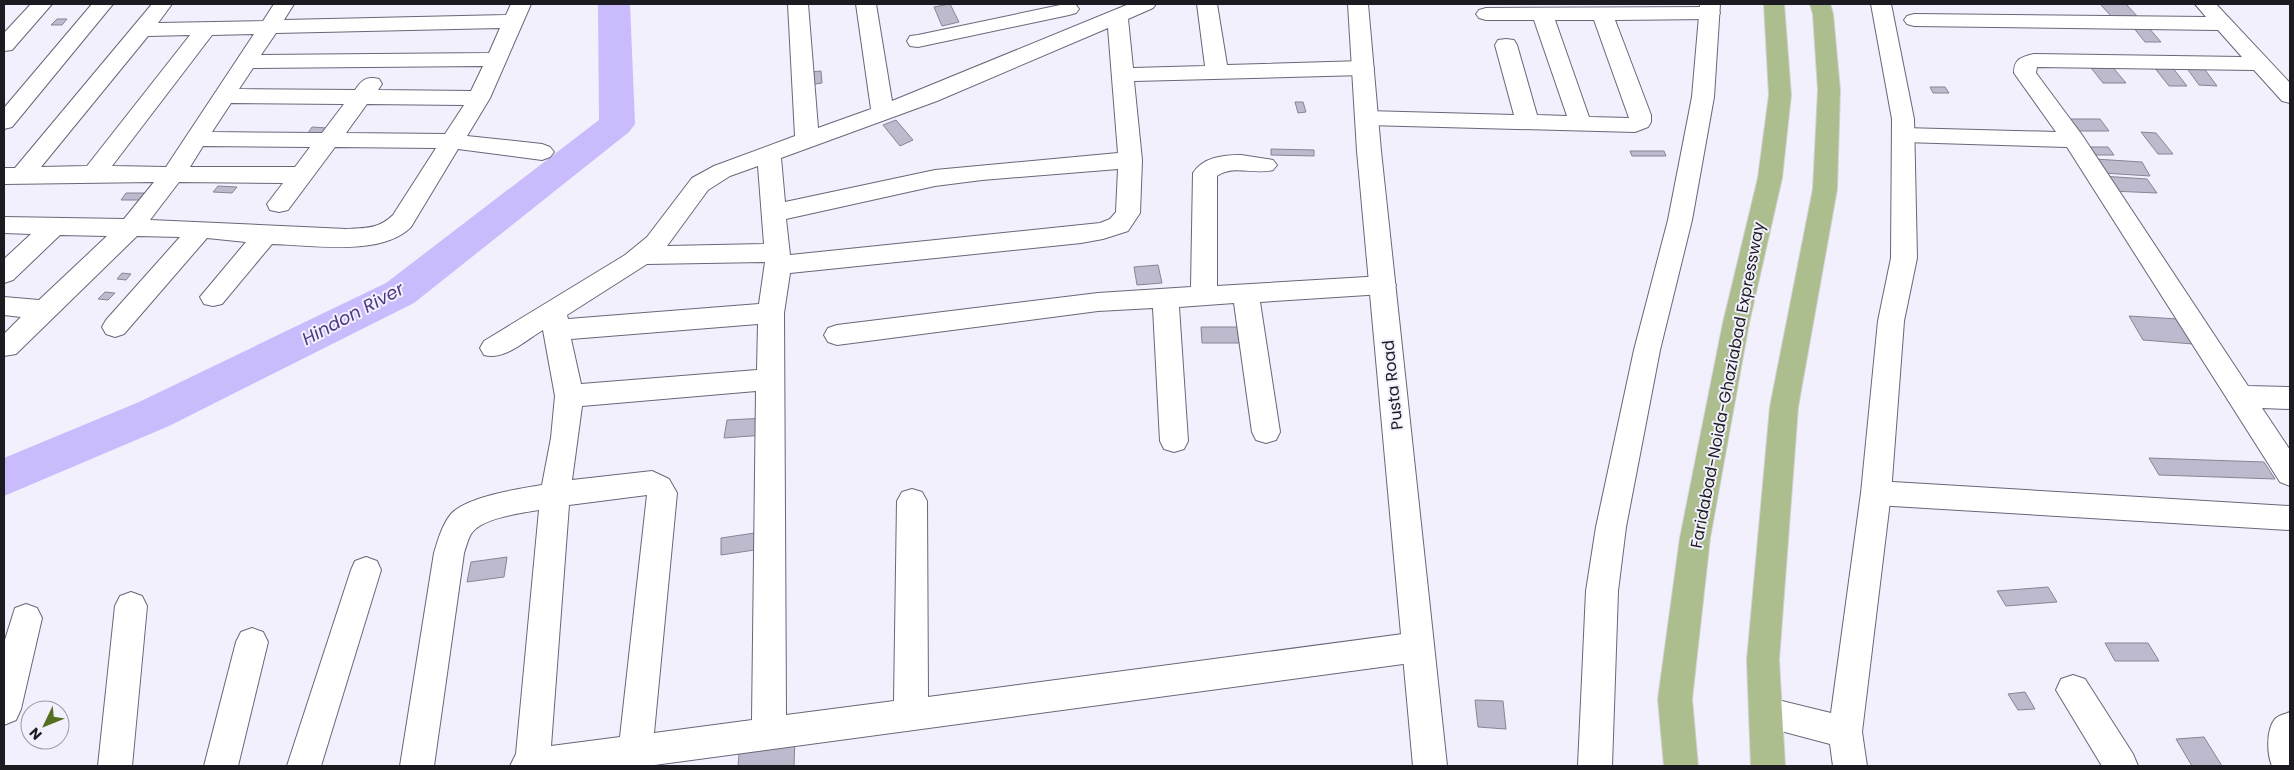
<svg xmlns="http://www.w3.org/2000/svg" width="2294" height="770" font-family="Poppins,sans-serif">
<rect width="100%" height="100%" fill="#f2f0fc"/>
<g fill="none" stroke-linecap="round" stroke-linejoin="round">
<polygon fill="#cabbfc" fill-rule="evenodd" points="598,4 630,4 635,124 629,132 414,303 169,426 4,496 4,458 139,402 386,283 599,120"/>
</g>
<g fill="#bdbacd" stroke="#888497">
<polygon points="950,4 959,22 942,26 934,7"/>
<polygon points="2100,4 2126,4 2137,16 2111,16"/>
<polygon points="57,19 67,19 62,25 51,25"/>
<polygon points="2133,27 2148,27 2161,42 2145,42"/>
<polygon points="2088,64 2110,64 2126,83 2103,83"/>
<polygon points="2154,67 2172,67 2187,86 2169,86"/>
<polygon points="2186,67 2203,67 2217,86 2199,85"/>
<polygon points="821,71 822,83 809,85 809,72"/>
<polygon points="1930,87 1945,87 1949,93 1933,93"/>
<polygon points="1295,102 1303,102 1306,112 1298,113"/>
<polygon points="2061,119 2100,119 2109,131 2070,131"/>
<polygon points="896,120 913,140 900,146 883,125"/>
<polygon points="312,127 327,128 323,133 308,133"/>
<polygon points="2141,132 2156,133 2173,154 2158,154"/>
<polygon points="2085,147 2108,147 2114,155 2091,155"/>
<polygon points="1271,149 1314,150 1314,156 1271,155"/>
<polygon points="1630,151 1664,151 1666,156 1632,156"/>
<polygon points="2095,159 2142,162 2150,176 2103,173"/>
<polygon points="2102,176 2147,179 2157,193 2111,191"/>
<polygon points="218,186 237,187 232,193 213,192"/>
<polygon points="126,193 146,193 141,200 121,200"/>
<polygon points="1158,265 1162,283 1137,285 1134,267"/>
<polygon points="122,273 131,274 126,280 117,279"/>
<polygon points="105,292 115,293 108,300 98,299"/>
<polygon points="2129,316 2178,319 2193,344 2143,340"/>
<polygon points="1201,327 1241,327 1242,343 1202,343"/>
<polygon points="766,418 764,435 724,438 727,420"/>
<polygon points="2149,458 2264,462 2275,479 2159,475"/>
<polygon points="768,531 768,548 721,555 721,538"/>
<polygon points="507,557 504,577 467,582 471,562"/>
<polygon points="2048,587 2057,602 2006,606 1997,591"/>
<polygon points="2105,643 2148,643 2159,661 2115,661"/>
<polygon points="2025,692 2035,709 2018,710 2008,694"/>
<polygon points="1475,700 1503,701 1506,729 1478,727"/>
<polygon points="795,737 794,766 738,766 740,743"/>
<polygon points="2204,737 2222,766 2192,766 2176,739"/>
</g>
<g fill="none" stroke-linecap="round" stroke-linejoin="round">
<g stroke="#6a6678" stroke-width="2">
<g id="minor">
<polygon points="31,4 52,4 12,50 4,51 4,33"/>
<polygon points="92,4 113,4 12,127 4,129 4,108"/>
<path d="M152,4h20l-14,19 105,-2 11,-17h20l-10,16 222,-5 5,-11h20l-41,94 -23,38 75,8 8,3 4,5 -4,5 -8,3 -84,-11 -47,78c-30,30 -99,18 -139,17l-50,60 -9,2 -9,-2 -4,-7 46,-55 -39,-4 -83,96 -9,3 -9,-3 -4,-7 4,-7 74,-83 -43,-1 -121,118 -12,2v-22l17,-17 -17,-2v-18l35,3 68,-64 -47,-1 -47,45 -9,3v-24l27,-25 -27,-1v-16l120,2 30,-37 -150,2v-16h11zM500,28l-11,25 -228,2 15,-22zM254,34l-88,133 -54,-1 100,-131zM190,35l-103,131 -46,1 107,-131zM483,66l-12,25 -93,-1 4,-6 -3,-5c-13,-3 -17,1 -24,11l-116,-1 14,-21zM231,103l113,1 -22,29 -110,-1zM367,104l97,1 -19,29 -99,-1zM203,146l107,1 -15,20h-105zM335,147l101,1 -43,67c-14,14 -28,13 -47,14l-196,-9 29,-38 104,1 -16,21 3,6 9,2 9,-2z"/>
<path d="M788,4h20l10,124 53,-19 -15,-105h20l16,97 237,-97h27l-3,4 -25,11 5,49 72,-2 -8,-62h20l10,61 136,-4 8,2 3,5 -3,5 -8,2 -229,6 8,79 -2,53 -12,18 -25,8 -22,4 -291,30 -6,40 2,402 108,-14 3,-200 5,-9 10,-3 10,3 5,9 1,196 490,-65 11,5 5,10 -5,10 -11,5 -771,104h-137l6,-12 23,-244c-18,3 -58,8 -68,24 -3,5 -5,13 -7,19l-30,213h-34l34,-213c4,-13 8,-28 17,-39 16,-18 68,-25 91,-29l9,-47 4,-42 -12,-66c-17,10 -39,31 -59,25l-4,-7 4,-7 141,-86 22,-18 45,-59 22,-12 81,-30zM1108,28l10,125 -183,17 -150,32 -4,-44 156,-57zM758,166l6,78 -97,2 41,-56 22,-14zM1118,169l-2,43 -6,7 -10,4 -310,32 -4,-36 149,-33 47,-6zM765,262l-6,42 -191,15 -1,-4 80,-51zM758,324l-1,46 -176,14 -10,-45zM756,391l-4,329 -98,13 23,-240 -8,-14 -17,-8 -80,9 10,-74zM647,495l-27,242 -69,9 18,-241z"/>
<polygon points="1065,4 1076,5 1079,9 1076,13 1069,15 918,47 910,46 907,41 910,36 918,35"/>
<path d="M2195,4h21l74,79v20l-8,-2 -28,-31 -217,-3 -1,6 46,62 166,251 42,1v22l-28,-1 28,42v36l-10,-4 -213,-335 -163,-5 -8,-2 -3,-5 3,-5 8,-2 152,4 -42,-59c0,-14 7,-16 20,-19l208,3 -24,-27 -304,-4 -7,-2 -3,-4 3,-4 7,-2 292,3z"/>
<path d="M1710,7l7,2 3,4 -3,4 -7,2 -95,1 36,95v7l-3,5 -13,5 -268,-7 -8,-2 -3,-5 3,-5 8,-2 147,4 -19,-70 3,-5 8,-1 8,1 3,5 20,70 30,1 -33,-96h-48l-7,-2 -3,-4 3,-4 7,-2zM1555,20h39l35,98 -40,-1z"/>
<path d="M1241,155l32,5 4,5 -4,5c-18,5 -40,-6 -56,6v110l166,-10 9,3 4,6 -4,6 -9,3 -123,8 20,130 -4,8 -10,3 -10,-3 -4,-8 -18,-129 -55,4 9,134 -4,8 -10,3 -10,-3 -4,-8 -7,-133 -55,3 -261,34 -9,-3 -4,-7 4,-7 9,-3 261,-32 93,-6 2,-114c10,-16 31,-18 48,-18z"/>
<polygon points="1876,481 2290,506 2290,530 1876,505 1866,502 1861,493 1866,484"/>
<polygon points="366,557 377,561 381,570 321,766 287,766 351,570 355,561"/>
<polygon points="131,592 142,596 147,606 132,766 98,766 115,606 120,596"/>
<polygon points="26,604 37,608 42,618 21,709 16,720 4,725 4,643 15,608"/>
<polygon points="252,628 263,632 268,642 238,766 204,766 236,642 241,632"/>
<polygon points="2073,675 2085,679 2133,754 2138,766 2102,766 2056,690 2061,679"/>
<path d="M2290,712v54h-18c-5,-12 -6,-36 3,-47 4,-4 10,-5 15,-7z"/>
</g>
</g>
<g stroke="#6a6678" stroke-width="2">
<g id="tertiary">
<polygon points="1348,4 1368,4 1381,151 1447,766 1413,766 1357,151"/>
<polygon points="1700,4 1720,4 1714,97 1692,220 1660,350 1626,527 1618,591 1612,766 1578,766 1586,591 1596,527 1634,350 1668,220 1692,97"/>
<polygon points="1871,4 1891,4 1914,119 1917,258 1904,321 1891,493 1862,732 1867,766 1833,766 1830,744 1754,724 1749,713 1754,702 1766,697 1831,713 1861,493 1878,321 1891,258 1892,119"/>
</g>
</g>
<g stroke="#d2d1d3" stroke-width="2">
<g id="primary">
<polygon points="1764,4 1784,4 1791,95 1782,178 1749,323 1710,538 1692,699 1698,766 1664,766 1658,699 1680,538 1723,323 1758,178 1769,95"/>
<polygon points="1810,4 1830,4 1833,14 1840,90 1837,189 1798,407 1779,660 1785,766 1751,766 1747,660 1770,407 1813,189 1818,90 1813,14"/>
</g>
</g>
<use href="#minor" fill="#fff" fill-rule="evenodd"/>
<use href="#tertiary" fill="#fff" fill-rule="evenodd"/>
<use href="#primary" fill="#acbe8d" fill-rule="evenodd"/>
</g>
<g text-anchor="middle" stroke-width="4" stroke-linejoin="round" paint-order="stroke">
<g font-size="16" fill="#1d1b22" stroke="#f2f0fc">
<text transform="translate(1392 385) rotate(-96)" y="6">Pusta Road</text>
<text transform="translate(1727 385) rotate(-79)" y="6">Faridabad-Noida-Ghaziabad Expressway</text>
</g>
<g font-size="18" font-style="italic" fill="#503883" stroke="#f2f0fc">
<text transform="translate(353 314) rotate(-28)" y="6">Hindon River</text>
</g>
</g>
<rect width="2294" height="770" fill="none" stroke="#1d1b22" stroke-width="10"/>
<g transform="translate(45 725) rotate(227)"><circle r="24" fill="#f2f0fc" stroke="#9d9ba5"/>
<path d="M0-4L9 19L0 12L-9 19Z" fill="#556f22"/>
<text y="-8" font-size="14" font-weight="bold" text-anchor="middle" fill="#1d1b22">N</text>
</g>
</svg>
